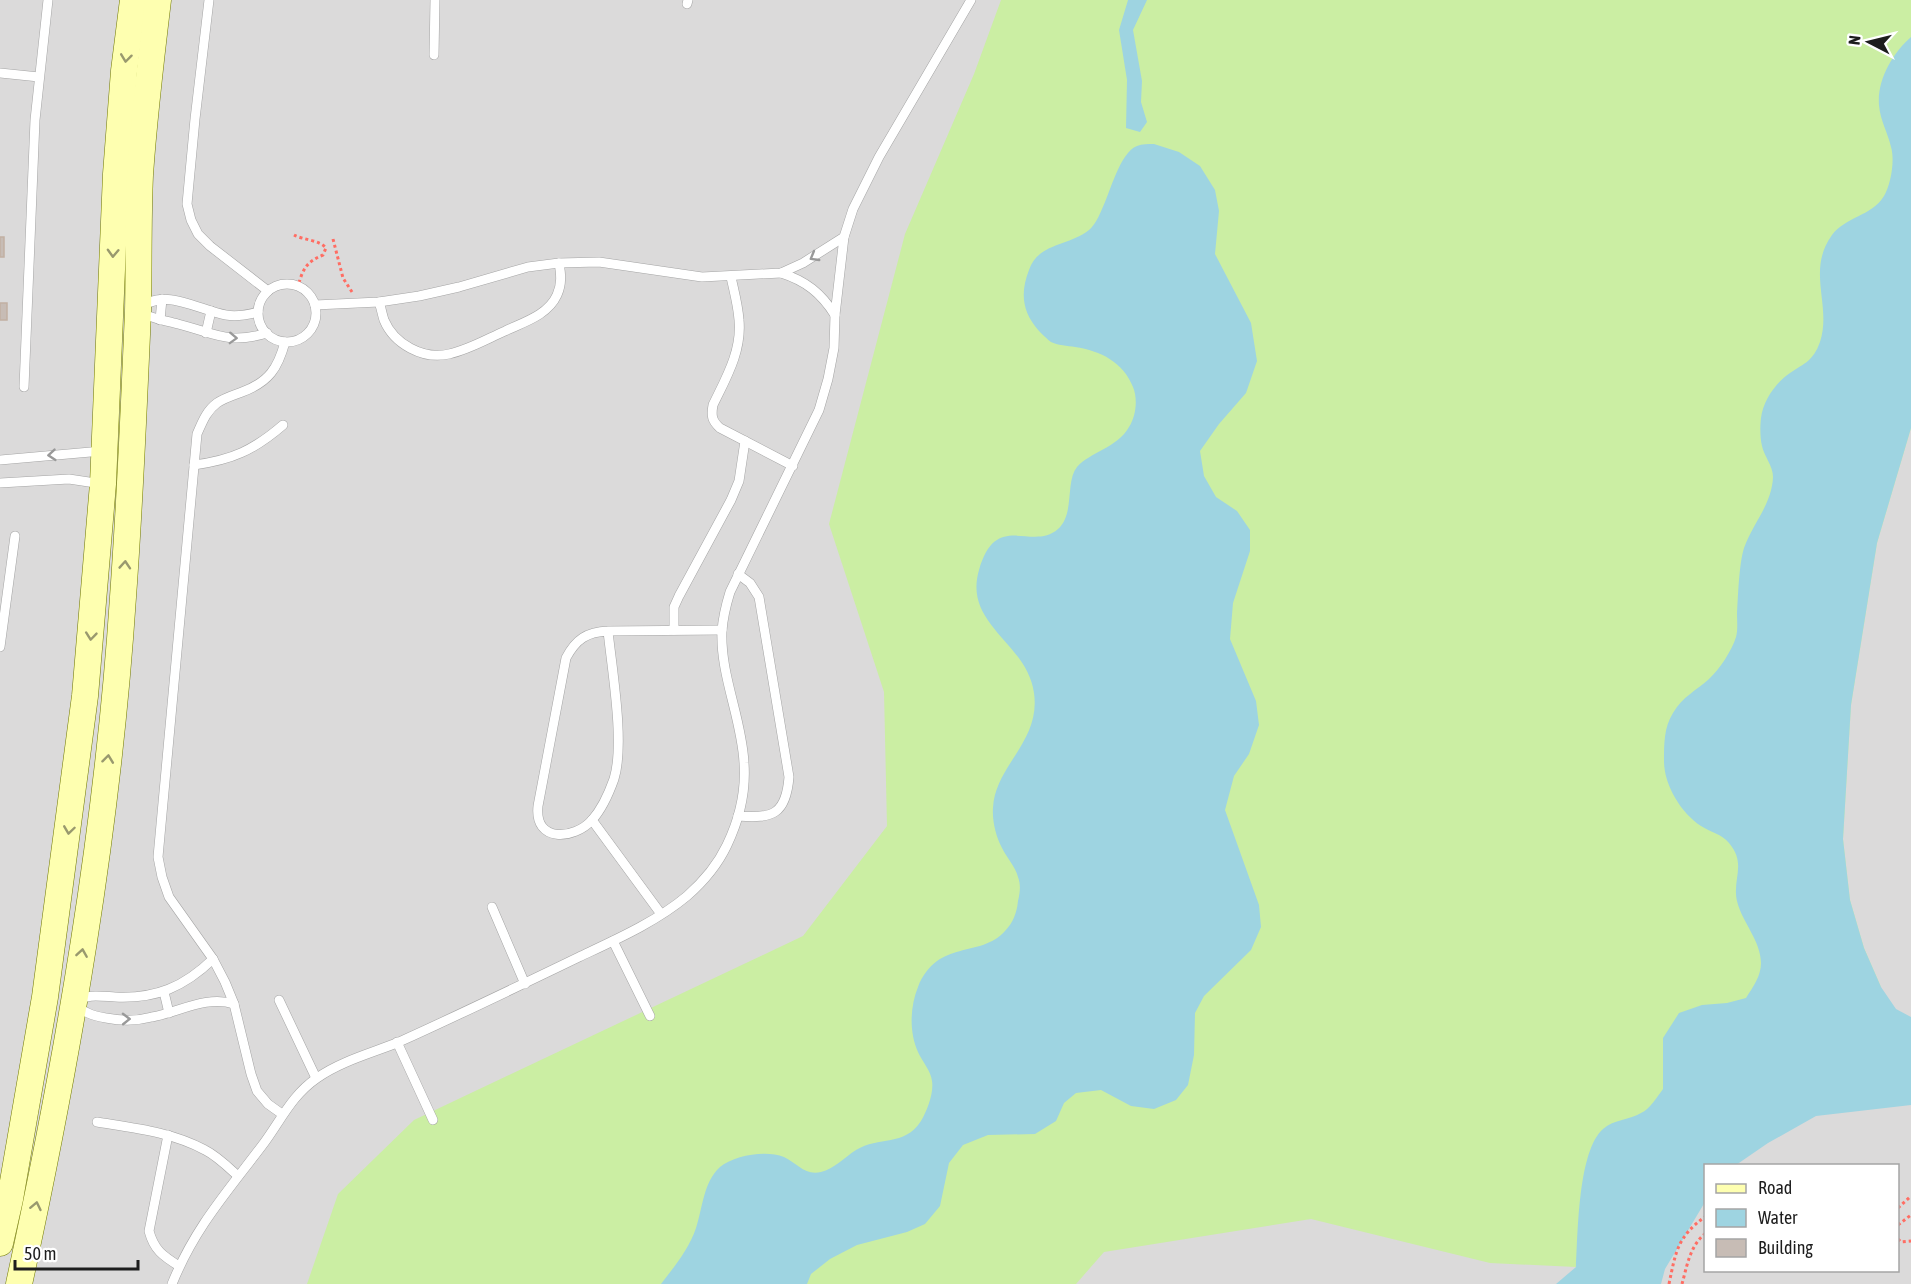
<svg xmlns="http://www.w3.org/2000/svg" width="1911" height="1284" font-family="'Asap Condensed',sans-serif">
<rect width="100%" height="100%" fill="#efeae2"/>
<path fill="#dbdada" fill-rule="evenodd" d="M0,0h1911v1284h-1911zM1706,1166h192v104h-192z"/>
<polygon fill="#cbeea3" points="1001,0 1911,0 1911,428 1877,543 1851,705 1843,839 1850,900 1864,948 1881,987 1785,1082 1576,1267 1490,1263 1311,1219 1104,1252 1076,1284 307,1284 338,1194 414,1120 803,936 887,826 884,692 829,524 905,234 974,74"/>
<g fill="#9ed4e1">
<polygon points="1128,0 1147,0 1133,30 1142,81 1141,102 1147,122 1140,132 1126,128 1127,80 1119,30"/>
<path d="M1911,37v391l-34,115 -26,162 -8,134 7,61 14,48 17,39 15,22 15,8v88l-95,11 -48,27 -32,22 -30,1 -1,36 -40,67 -4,15h-105l20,-17c2,-34 2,-116 27,-138 11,-10 27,-9 38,-16 9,-4 16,-16 22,-24v-51l16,-25 23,-8 25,-2 19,-5c7,-11 15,-22 15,-35 0,-22 -19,-41 -24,-62 -5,-22 10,-37 -8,-58 -7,-9 -19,-11 -28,-17 -20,-13 -37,-41 -37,-65 0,-17 0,-34 9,-48 9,-16 24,-23 36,-34 11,-10 23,-29 27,-42 2,-7 1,-16 1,-23 1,-17 2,-50 7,-66 9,-25 28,-44 29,-71 0,-11 -9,-21 -11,-31 -2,-8 -2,-20 -1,-28 2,-17 15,-36 29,-45 15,-10 23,-12 30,-31 12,-37 -14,-71 12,-107 13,-18 40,-19 52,-39 7,-12 11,-36 7,-49 -3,-14 -11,-27 -12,-42 -2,-26 14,-52 32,-68z"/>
<path d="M1154,144l25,8 21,14 15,24 4,21 -4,43 36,69 6,38 -11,32 -27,31 -19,27 4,25 12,21 21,14 13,19v21l-17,52 -3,36 26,62 3,24 -10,29 -15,22 -9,34 34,95 2,22 -10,23 -47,46 -9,17 -1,42 -6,30 -12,15 -22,9 -23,-3 -30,-16 -25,3 -12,10 -8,18 -21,13 -47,1 -25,10 -14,18 -9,43 -15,18 -18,8 -50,13 -27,14 -19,15 -4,10h-146c13,-17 28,-35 35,-56 7,-21 7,-45 24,-61 15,-12 46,-17 64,-10 13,6 21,19 37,15 13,-3 24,-15 35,-22 23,-14 48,-3 65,-29 6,-10 13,-28 11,-40 -1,-10 -10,-20 -14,-29 -9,-20 -8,-45 0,-65 20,-49 62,-28 87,-56 8,-8 12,-19 13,-30 2,-8 3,-16 0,-24 -3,-11 -11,-19 -16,-29 -6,-11 -10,-27 -9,-40 2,-43 48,-66 41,-115 -7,-51 -71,-68 -55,-123 17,-60 53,-18 79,-41 17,-15 7,-47 19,-62 13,-15 40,-19 52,-40 7,-11 9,-28 4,-40 -10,-25 -32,-36 -58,-40 -7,-1 -18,-2 -24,-5 -2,-1 -11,-10 -12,-11 -17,-19 -19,-38 -10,-61 9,-27 40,-24 60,-40 6,-5 10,-14 13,-21 8,-16 18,-57 35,-63 5,-2 11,-2 17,-2z"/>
</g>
<g fill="#c7bcb5" stroke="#c2b0a3" stroke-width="1.5">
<rect x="0" y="237" width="4" height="20"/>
<rect x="0" y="303" width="7" height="17"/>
</g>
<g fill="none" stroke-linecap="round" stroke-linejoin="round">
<g stroke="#a4a4a4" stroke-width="10">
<g id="lane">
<polyline points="209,0 195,119 187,204 191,220 198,234 210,246 268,291"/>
<polyline points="687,4 688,0"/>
<polyline points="434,55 435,0"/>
<polyline points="0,73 39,77"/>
<path d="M781,273c25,8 40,20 54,42"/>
<path d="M731,277c3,14 7,28 8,43 3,31 -13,58 -26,85 -2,11 -1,16 7,23l73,38"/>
<circle cx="287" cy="313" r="29"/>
<path d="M379,302c2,5 3,12 5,18 10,24 39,40 65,34 19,-4 38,-15 56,-23 19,-9 43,-16 52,-36 5,-11 4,-21 2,-32"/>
<polyline points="315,305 379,302 419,296 459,287 528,267 559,263 599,262 702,277 781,273 803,263 844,237"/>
<path d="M258,312c-11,3 -21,5 -32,3 -28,-5 -65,-30 -88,-4 13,8 26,9 40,13 36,9 50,21 89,9"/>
<polyline points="160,320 162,299"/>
<polyline points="206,333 211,311"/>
<polyline points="24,387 35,120 48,0"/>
<polyline points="0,460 102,451"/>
<path d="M194,465c38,-5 60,-15 89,-40"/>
<polyline points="0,483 69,479 102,484"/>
<path d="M738,574l12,9 9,14 30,180c-3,37 -16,42 -51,39"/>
<polyline points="674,630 674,607 679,596 731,500 739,481 745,441"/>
<path d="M608,631c4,39 17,113 6,148 -5,14 -12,30 -22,41 -18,20 -58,23 -54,-14l28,-148c10,-19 21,-26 42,-27l114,-1"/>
<polyline points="0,647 15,536"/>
<polyline points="592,820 661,914"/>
<polyline points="492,907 525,984"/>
<polyline points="613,941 650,1016"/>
<path d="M213,959c-29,28 -57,40 -98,38 -16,-1 -27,-3 -42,4 9,11 19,15 33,17 15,3 31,3 46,-1 27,-5 55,-22 82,-13"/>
<polyline points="164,992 169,1013"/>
<polyline points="279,1000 316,1078"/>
<polyline points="397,1042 433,1120"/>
<path d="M282,1114l-14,-10 -11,-13 -6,-17 -17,-70 -9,-22 -12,-23 -44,-62 -7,-20 -4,-20 39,-423c5,-11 9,-23 20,-31 7,-5 17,-8 25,-11 27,-10 36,-24 43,-50"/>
<path d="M97,1122c37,6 75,10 108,28 12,6 23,17 33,26"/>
<path d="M168,1135l-19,96c5,19 14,25 30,35"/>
<path d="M172,1284c23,-57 56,-93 92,-141 17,-23 28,-48 53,-65 24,-17 55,-25 82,-36 60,-27 120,-56 180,-85 36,-17 77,-35 108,-61 16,-14 31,-32 40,-51 12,-25 19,-54 17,-82 -2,-44 -24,-88 -22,-132 1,-14 4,-26 8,-39l89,-182 9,-31 6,-31 1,-33 9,-78 9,-28 26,-52 92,-157"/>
</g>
</g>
<g stroke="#707800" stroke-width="27">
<g id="secondary">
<polyline points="0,1243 10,1199 45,997 85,696 103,484 116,174 124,71 133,0"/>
<path d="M19,1284c49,-226 89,-456 104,-687 7,-95 11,-191 15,-286 1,-45 0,-91 2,-136 4,-59 11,-117 18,-175"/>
</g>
</g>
<g stroke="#ff6d63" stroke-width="3" stroke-dasharray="3 3" stroke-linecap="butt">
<path d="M294,235c9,5 26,5 32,13l-3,7c-17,7 -20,14 -25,31"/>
<polyline points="333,239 343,278 352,292"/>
<polyline points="1898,1208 1911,1196"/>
<polyline points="1898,1225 1911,1215"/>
<polyline points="1898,1239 1901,1242 1911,1241"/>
<path d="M1669,1284c7,-33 8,-47 37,-68"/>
<path d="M1682,1284c5,-18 8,-39 24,-51"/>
</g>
<use href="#lane" stroke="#fff" stroke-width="9"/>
<use href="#secondary" stroke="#feffb0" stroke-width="26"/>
</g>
<defs><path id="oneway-chevron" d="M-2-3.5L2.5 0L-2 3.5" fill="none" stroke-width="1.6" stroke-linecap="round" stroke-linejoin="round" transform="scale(1.5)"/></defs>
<g stroke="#99996e">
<use href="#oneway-chevron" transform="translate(126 58) rotate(97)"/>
<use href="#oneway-chevron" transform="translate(113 253) rotate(92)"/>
<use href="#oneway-chevron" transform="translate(125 565) rotate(-86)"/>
<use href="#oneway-chevron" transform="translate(91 636) rotate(96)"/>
<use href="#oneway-chevron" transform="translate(108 759) rotate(-83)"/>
<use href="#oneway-chevron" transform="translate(69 830) rotate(98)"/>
<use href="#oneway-chevron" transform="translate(82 953) rotate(-81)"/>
<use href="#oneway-chevron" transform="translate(36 1206) rotate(-78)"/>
</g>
<g stroke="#999">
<use href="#oneway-chevron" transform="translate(814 257) rotate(150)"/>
<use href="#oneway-chevron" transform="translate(233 338) rotate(2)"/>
<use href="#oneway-chevron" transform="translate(52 455) rotate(175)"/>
<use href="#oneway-chevron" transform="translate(126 1019) rotate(-1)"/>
</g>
<rect x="1704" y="1164" width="195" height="108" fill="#ffffff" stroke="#a5a5a5" stroke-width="1.5"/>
<rect x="1716" y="1184" width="30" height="9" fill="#feffb0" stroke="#a5a5a5" stroke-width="1.5"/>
<text x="1758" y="1194" font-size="18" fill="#1d1d1d">Road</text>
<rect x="1716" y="1209" width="30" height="18" fill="#9ed4e1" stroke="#a5a5a5" stroke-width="1.5"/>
<text x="1758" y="1224" font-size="18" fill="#1d1d1d">Water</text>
<rect x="1716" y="1239" width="30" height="18" fill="#c7bcb5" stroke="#a5a5a5" stroke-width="1.5"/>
<text x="1758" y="1254" font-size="18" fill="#1d1d1d">Building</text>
<g transform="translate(1869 42) rotate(277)" stroke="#ffffff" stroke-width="4.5" paint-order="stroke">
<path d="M0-4.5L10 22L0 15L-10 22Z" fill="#1d1d1d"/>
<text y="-9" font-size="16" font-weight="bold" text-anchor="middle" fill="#1d1d1d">N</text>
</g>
<path d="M15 1260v9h123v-9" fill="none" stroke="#1d1d1d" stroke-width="3"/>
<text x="24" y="1260" font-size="18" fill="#1d1d1d" stroke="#ffffff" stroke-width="4.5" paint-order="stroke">50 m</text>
</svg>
